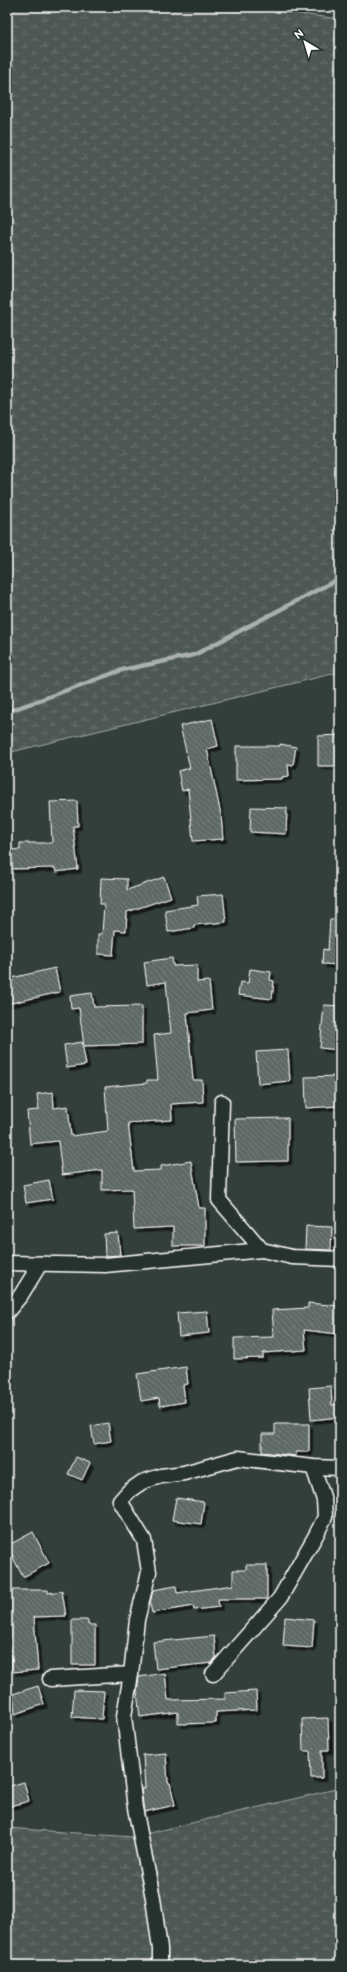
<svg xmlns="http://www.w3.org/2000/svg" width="347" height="1972" font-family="'Balsamiq Sans',sans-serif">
<defs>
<pattern id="wetland-marsh" width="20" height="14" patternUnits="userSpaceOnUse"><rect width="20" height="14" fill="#4d5853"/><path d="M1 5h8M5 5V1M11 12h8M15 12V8" fill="none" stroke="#68716d"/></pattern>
<pattern id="building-back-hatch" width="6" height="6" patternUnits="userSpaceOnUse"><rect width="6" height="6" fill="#5f6964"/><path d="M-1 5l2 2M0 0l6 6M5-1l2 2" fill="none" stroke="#77807b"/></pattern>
<filter id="shadow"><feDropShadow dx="3.5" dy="3.5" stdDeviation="0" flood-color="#0009"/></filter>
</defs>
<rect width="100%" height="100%" fill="#333f3a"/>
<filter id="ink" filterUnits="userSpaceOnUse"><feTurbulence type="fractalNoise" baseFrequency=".025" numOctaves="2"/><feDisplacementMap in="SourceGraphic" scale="8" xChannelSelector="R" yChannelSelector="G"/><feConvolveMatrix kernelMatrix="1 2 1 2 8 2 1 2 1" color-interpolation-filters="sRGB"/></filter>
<g filter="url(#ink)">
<g fill="url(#wetland-marsh)" stroke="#a6aca9">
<polygon points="7,7 245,7 340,19 340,672 7,753"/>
<polygon points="340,1788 340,1965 7,1965 7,1828 132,1837"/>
</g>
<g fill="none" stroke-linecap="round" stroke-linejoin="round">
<polyline stroke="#abb0ae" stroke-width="4.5" points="7,712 122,670 194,655 340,578"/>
</g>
<g fill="url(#building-back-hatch)" stroke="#fff" filter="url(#shadow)">
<polygon points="212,719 218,746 207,749 221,815 223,839 193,841 188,789 182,791 178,771 190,768 180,726"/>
<polygon points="340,735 340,766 318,766 318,736"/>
<polygon points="280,744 296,747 293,765 288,764 289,776 282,777 282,779 236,780 236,746 280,746"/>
<polygon points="77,801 78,826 73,826 78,869 56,872 55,868 7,869 7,849 20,850 20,843 52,843 50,802"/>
<polygon points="251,807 287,808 286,834 250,832"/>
<polygon points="164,877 171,897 127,912 126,931 115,930 113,955 98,954 98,934 102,934 104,904 100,904 101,878 127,879 127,890"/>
<polygon points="223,894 226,922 194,925 194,928 168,932 165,910 198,905 197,896"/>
<polygon points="330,919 340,919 340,965 322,964 323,949 328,950"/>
<polygon points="172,958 173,966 197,965 197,982 209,981 212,1010 187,1013 193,1080 202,1080 203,1102 171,1104 172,1120 128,1123 134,1171 161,1170 161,1166 191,1161 199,1208 205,1208 205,1246 173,1246 173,1227 134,1229 132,1189 102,1190 102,1170 62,1175 58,1141 30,1144 27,1111 39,1110 37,1094 53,1092 54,1108 68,1106 71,1136 108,1131 105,1087 147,1083 147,1080 158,1080 154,1035 171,1033 166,982 147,985 144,962"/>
<polygon points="55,968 60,992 7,1004 7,979"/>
<polygon points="250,969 271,972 270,980 274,981 272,999 238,995 240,982 248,983"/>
<polygon points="92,993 94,1007 142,1006 142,1044 84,1046 79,1008 71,1009 70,996"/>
<polygon points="324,1005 340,1006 340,1050 320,1048"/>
<polygon points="82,1042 86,1065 67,1068 64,1045"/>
<polygon points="288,1050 290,1081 258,1084 256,1052"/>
<polygon points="340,1076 340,1106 306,1108 305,1077"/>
<polygon points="288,1118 288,1161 236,1162 235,1119"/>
<polygon points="49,1180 53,1199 26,1203 23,1185"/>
<polygon points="306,1226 332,1227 331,1250 305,1249"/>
<polygon points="118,1233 120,1255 105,1256 104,1234"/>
<polygon points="308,1303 340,1306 338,1334 304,1330 306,1350 263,1353 263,1358 234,1359 234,1338 274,1337 272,1310 308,1308"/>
<polygon points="207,1311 209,1333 179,1336 177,1313"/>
<polygon points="186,1367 188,1384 183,1385 185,1402 160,1406 159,1398 141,1401 137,1374"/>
<polygon points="331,1386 332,1405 340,1404 340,1417 311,1420 309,1388"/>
<polygon points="108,1423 111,1441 94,1444 91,1426"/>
<polygon points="275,1424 309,1424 309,1452 296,1452 296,1456 262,1452 262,1434 275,1434"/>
<polygon points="76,1457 90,1463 82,1480 68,1474"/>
<polygon points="176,1498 204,1502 201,1524 172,1520"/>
<polygon points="33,1532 49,1563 23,1577 7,1546"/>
<polygon points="246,1565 267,1565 267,1599 218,1599 219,1607 194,1610 193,1606 152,1613 150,1603 153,1590 176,1586 177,1593 233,1585 233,1570 246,1570"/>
<polygon points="7,1590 48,1590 48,1593 62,1591 66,1616 34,1617 38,1670 12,1672"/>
<polygon points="285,1617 314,1620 312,1648 283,1646"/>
<polygon points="72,1620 88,1620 88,1625 95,1625 95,1665 72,1665"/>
<polygon points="214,1636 216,1657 212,1663 156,1669 153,1642"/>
<polygon points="165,1673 168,1700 225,1699 225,1693 256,1691 257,1710 216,1712 216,1723 178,1724 178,1712 140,1717 137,1692 139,1677"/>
<polygon points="38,1686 44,1704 15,1714 13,1694"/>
<polygon points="74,1690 104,1691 102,1719 72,1717"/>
<polygon points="328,1718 329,1750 322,1750 322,1778 311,1778 310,1751 303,1751 302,1719"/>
<polygon points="166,1753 168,1783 170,1783 175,1805 144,1812 141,1789 145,1788 143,1755"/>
<polygon points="24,1782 29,1801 7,1807 7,1787"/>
</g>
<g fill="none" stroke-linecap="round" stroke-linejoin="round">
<g stroke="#fff" stroke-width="17">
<g id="minor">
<polyline points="222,1102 219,1200 262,1250 292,1257 340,1259"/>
<polyline points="7,1263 105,1265 262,1250"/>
<polyline points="7,1312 21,1295 40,1264"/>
<polyline points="131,1674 124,1716 135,1808 153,1898 160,1949 160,1965"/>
<polyline points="213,1674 280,1598 316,1535 325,1517 324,1500 313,1467"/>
<polyline points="50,1679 131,1674 137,1620 149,1572 144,1540 120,1501 129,1491 142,1482 161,1476 184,1473 238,1458 313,1467 340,1468"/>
</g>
</g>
<use href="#minor" stroke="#26332d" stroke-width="14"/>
</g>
</g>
<rect width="347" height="1972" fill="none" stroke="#26332d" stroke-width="24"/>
<rect x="12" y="12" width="323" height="1948" fill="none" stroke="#fff" stroke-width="1.5" filter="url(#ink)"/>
<g transform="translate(305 42) rotate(322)" stroke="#26332d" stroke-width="3" paint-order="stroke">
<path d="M0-3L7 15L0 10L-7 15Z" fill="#ffffff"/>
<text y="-6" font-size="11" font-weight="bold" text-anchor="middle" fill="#ffffff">N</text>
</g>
</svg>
